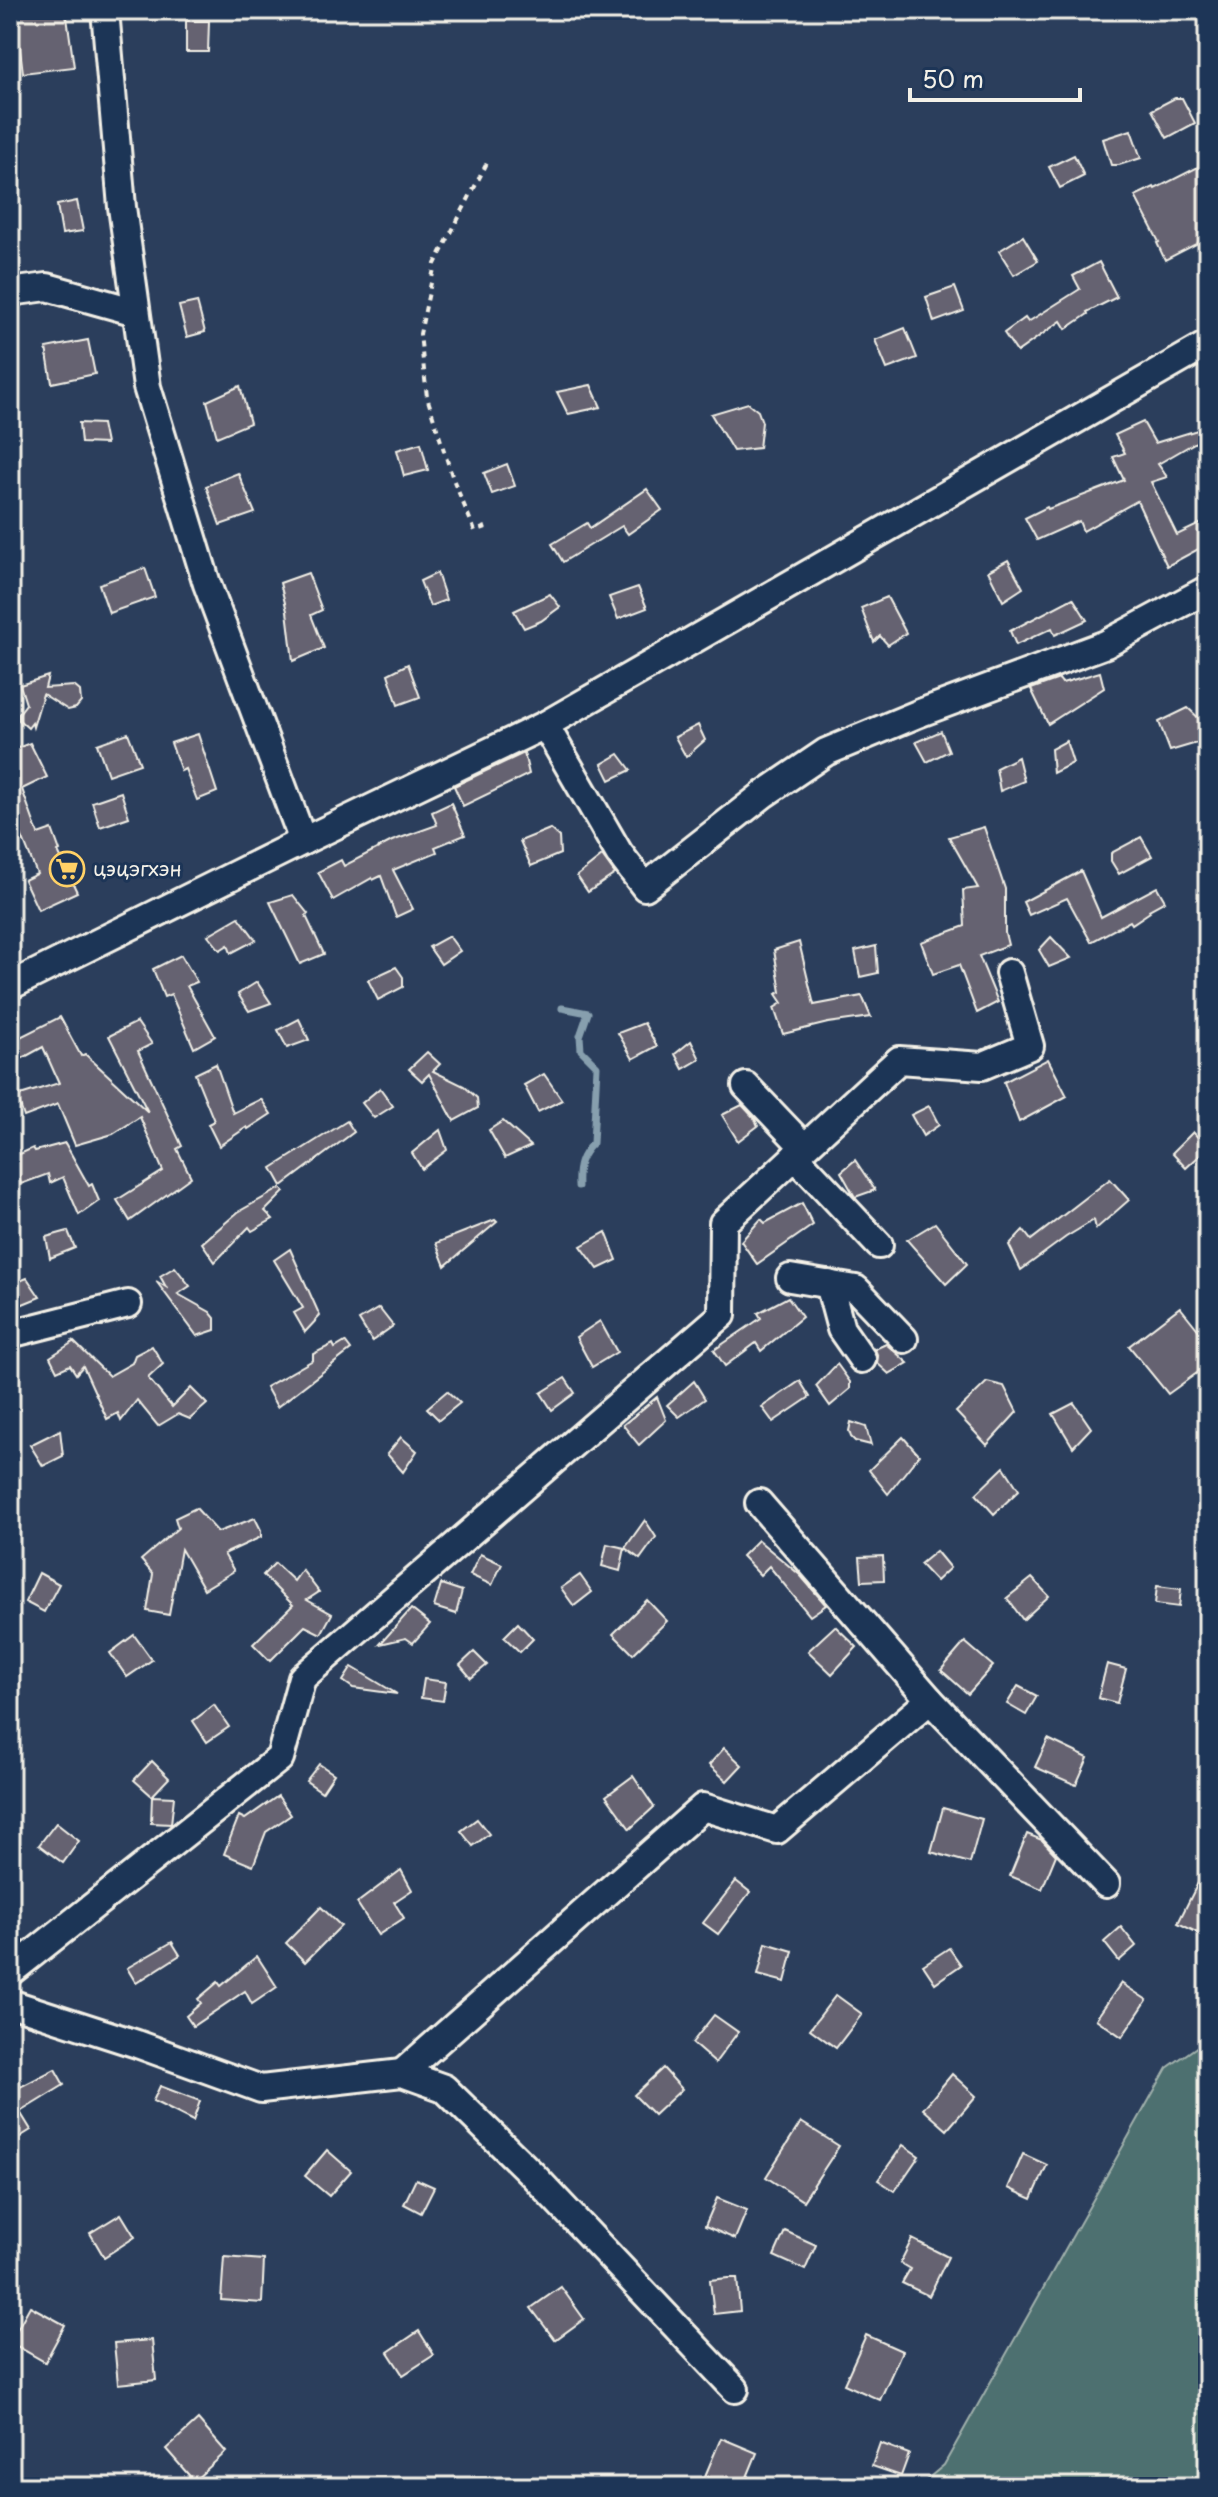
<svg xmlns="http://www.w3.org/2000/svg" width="1218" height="2497" font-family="'Playpen Sans',sans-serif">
<rect width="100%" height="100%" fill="#2b3e5c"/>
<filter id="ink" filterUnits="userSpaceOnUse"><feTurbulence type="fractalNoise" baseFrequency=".0125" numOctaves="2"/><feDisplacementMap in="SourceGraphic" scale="16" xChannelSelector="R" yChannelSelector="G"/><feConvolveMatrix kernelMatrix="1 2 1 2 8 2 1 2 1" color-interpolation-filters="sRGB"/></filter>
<g filter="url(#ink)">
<polygon fill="#4d6f6f" stroke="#a0b0ac" stroke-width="2" points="1208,2039 1208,2487 918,2487 944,2465 1167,2068"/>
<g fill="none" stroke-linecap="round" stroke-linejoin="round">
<path stroke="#879fae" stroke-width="7" d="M562,1008l26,5 -8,23 1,14 16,16 -4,77c-13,13 -16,24 -15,43"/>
</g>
<g fill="#656271" stroke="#f4f1e8" stroke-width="2">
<polygon points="15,10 66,10 74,67 23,73"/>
<polygon points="186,21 209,21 208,52 186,52"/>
<polygon points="1175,98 1182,98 1195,123 1167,138 1152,110"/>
<polygon points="1131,130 1141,158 1119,165 1111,165 1103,139"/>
<polygon points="1074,155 1084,176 1060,188 1049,167"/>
<polygon points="1202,165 1208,177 1208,238 1165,260 1157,243 1159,242 1135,196 1154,187 1155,189"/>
<polygon points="77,201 83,231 62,234 57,205"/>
<polygon points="1023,236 1038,261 1014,275 999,251"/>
<polygon points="1099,262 1117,297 1087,312 1088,314 1066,329 1061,321 1017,352 1004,333 1025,318 1028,322 1080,289 1073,276"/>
<polygon points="955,287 964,311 934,322 926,297"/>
<polygon points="197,302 205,332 187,337 179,306"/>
<polygon points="905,328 917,358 887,369 875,340"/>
<polygon points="88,340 95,374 52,383 46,348"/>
<polygon points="591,385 601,407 568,414 557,392"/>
<polygon points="240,386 250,423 217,437 207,401"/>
<polygon points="748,403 758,411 762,422 759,448 733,451 711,414"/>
<polygon points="1143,422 1155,443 1207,427 1208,435 1158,464 1167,477 1151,482 1177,535 1208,520 1208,544 1167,566 1137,501 1083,531 1079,521 1037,540 1025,518 1047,507 1048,509 1124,480 1113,457 1125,453 1115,435"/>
<polygon points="79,423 102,424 106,444 81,443"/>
<polygon points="421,443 428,470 404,476 397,450"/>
<polygon points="507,464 515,486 492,494 484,473"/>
<polygon points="238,473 255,513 220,525 206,486"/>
<polygon points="647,489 662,510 628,534 622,526 563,562 552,544 587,523 590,528"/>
<polygon points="1008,560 1023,588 1003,601 988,571"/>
<polygon points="145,568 155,597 109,613 99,584"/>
<polygon points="308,573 322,610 311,615 324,648 293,661 287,611 280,583"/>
<polygon points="437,573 446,600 430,606 420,581"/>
<polygon points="638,587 647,608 618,619 609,597"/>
<polygon points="550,594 560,607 541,621 524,628 514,611"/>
<polygon points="887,597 906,633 888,645 880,636 874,642 861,608"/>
<polygon points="1073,598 1087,620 1055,635 1052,628 1016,645 1010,631"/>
<polygon points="408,664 420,697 398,705 388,674"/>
<polygon points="1100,672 1104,688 1048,724 1031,689 1059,679 1062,683"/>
<polygon points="48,676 45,688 74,686 80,691 81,702 76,708 68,710 43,694 33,727 32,723 28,728 19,720 19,713 26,704 20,685"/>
<polygon points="1188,708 1205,724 1207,740 1170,751 1159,722"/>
<polygon points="698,725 705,740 686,757 675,737"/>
<polygon points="941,731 949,751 927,762 916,742"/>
<polygon points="128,733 140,764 108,775 97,744"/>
<polygon points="198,734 217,792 197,800 185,769 181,771 171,743"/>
<polygon points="1066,741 1073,763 1053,773 1051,749"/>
<polygon points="30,743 47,777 22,789 38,834 52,829 60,851 58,852 77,892 38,910 24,880 37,874 17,824 10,827 10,751"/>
<polygon points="524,753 529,774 463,806 454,786"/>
<polygon points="619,754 631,770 610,780 602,764"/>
<polygon points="1018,757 1024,781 1000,791 996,768"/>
<polygon points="121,792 129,817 100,827 92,802"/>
<polygon points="451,803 465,835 435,847 437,852 393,870 413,909 396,917 381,876 373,880 372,878 333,900 318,872 341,860 344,866 392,841 437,825 432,812"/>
<polygon points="984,827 1005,889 1005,933 1008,945 979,956 998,1002 977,1013 959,965 933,974 921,942 965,926 963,890 978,888 949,837"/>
<polygon points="550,829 559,837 560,854 531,866 520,841"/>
<polygon points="1141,837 1152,856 1119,874 1111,861 1111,853"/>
<polygon points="602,856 615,874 588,892 577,876"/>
<polygon points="1081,871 1101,917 1157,887 1165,901 1149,910 1150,912 1132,924 1130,921 1091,942 1067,898 1029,915 1023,902"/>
<polygon points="293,895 308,914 306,916 324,954 300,964 270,902"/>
<polygon points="239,917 256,940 231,953 228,945 220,950 208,935"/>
<polygon points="449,936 460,951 441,964 429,947"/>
<polygon points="1051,937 1071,958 1049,967 1039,950"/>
<polygon points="799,942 814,1005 862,996 871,1017 828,1023 783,1034 774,1008 782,1003 776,994 781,992 774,950"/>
<polygon points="876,946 878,973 860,977 855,951"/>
<polygon points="181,955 197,982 187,986 215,1036 194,1048 171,994 164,997 153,969"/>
<polygon points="396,967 403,977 403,987 378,1000 368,980"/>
<polygon points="257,982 271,1003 249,1011 238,994"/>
<polygon points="60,1017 81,1056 85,1054 148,1112 109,1036 137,1022 152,1044 138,1051 182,1146 177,1149 191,1177 130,1221 117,1200 163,1171 140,1117 113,1134 75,1145 58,1104 24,1117 17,1096 59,1083 43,1047 10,1065 10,1042"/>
<polygon points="299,1019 309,1040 287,1048 278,1030"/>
<polygon points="644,1023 657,1046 633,1059 618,1033"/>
<polygon points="691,1041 700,1059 683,1069 675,1054"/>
<polygon points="427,1052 440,1064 433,1071 464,1086 477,1098 478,1108 454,1121 429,1074 422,1081 409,1069"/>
<polygon points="1048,1059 1067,1096 1019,1122 1004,1082"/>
<polygon points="216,1064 233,1113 261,1099 271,1114 248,1129 247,1127 219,1146 208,1124 214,1121 195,1074"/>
<polygon points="544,1074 562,1100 538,1112 524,1085"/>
<polygon points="380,1088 393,1106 374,1118 362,1103"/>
<polygon points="742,1105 755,1119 758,1126 738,1141 722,1115"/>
<polygon points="929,1106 939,1125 923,1136 911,1115"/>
<polygon points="347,1121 354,1132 282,1186 272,1168"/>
<polygon points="503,1121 531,1146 505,1158 489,1130"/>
<polygon points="440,1130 447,1150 422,1169 412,1153"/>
<polygon points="1193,1132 1208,1148 1186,1168 1172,1153"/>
<polygon points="65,1143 89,1186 92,1184 99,1201 79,1215 63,1177 50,1183 48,1174 21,1184 13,1157 33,1148 35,1151"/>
<polygon points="855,1160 875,1190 855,1197 841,1172"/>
<polygon points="1110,1179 1129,1200 1096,1229 1094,1220 1066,1237 1021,1270 1009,1245 1023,1230 1031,1240"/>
<polygon points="281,1188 284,1192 265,1211 273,1219 252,1231 249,1227 215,1262 202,1243 238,1212"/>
<polygon points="802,1203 813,1225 757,1264 741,1241 761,1219 765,1223"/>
<polygon points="495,1220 497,1222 445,1266 436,1243"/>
<polygon points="935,1223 967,1264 946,1284 907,1240"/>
<polygon points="68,1231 75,1248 50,1258 46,1237"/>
<polygon points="606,1232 617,1260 598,1269 581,1246"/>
<polygon points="290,1249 320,1316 305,1332 294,1313 303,1308 274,1260"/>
<polygon points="175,1267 190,1286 178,1294 210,1312 215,1318 215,1330 197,1336 156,1281 166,1287 160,1276"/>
<polygon points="27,1278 40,1297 13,1308 18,1315 10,1318 10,1285"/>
<polygon points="788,1297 802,1317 761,1351 756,1343 725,1366 714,1350 761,1318 758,1313"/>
<polygon points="1180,1307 1208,1342 1208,1365 1168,1394 1129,1346"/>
<polygon points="379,1308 393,1326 372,1341 359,1320"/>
<polygon points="600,1321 617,1352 592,1367 576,1337"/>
<polygon points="72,1340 109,1376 132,1363 135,1355 152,1346 163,1364 148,1378 172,1407 191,1388 207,1404 190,1419 178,1414 158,1426 137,1400 121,1421 118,1413 107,1419 83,1366 76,1374 70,1365 57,1371 50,1357 73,1342"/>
<polygon points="345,1342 351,1350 277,1407 266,1387 313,1360 313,1354 333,1344 335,1348"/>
<polygon points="886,1344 908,1363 889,1374 877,1363 878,1357 875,1349"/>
<polygon points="837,1364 850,1382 850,1389 830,1406 816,1386"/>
<polygon points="565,1378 575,1393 552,1410 541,1393"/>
<polygon points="694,1381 705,1399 679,1417 667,1405"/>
<polygon points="800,1381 810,1397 773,1422 762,1407"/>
<polygon points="987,1382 1004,1386 1017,1412 987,1445 956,1412"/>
<polygon points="447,1391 460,1403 439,1420 427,1408"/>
<polygon points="657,1397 666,1420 639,1445 623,1425"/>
<polygon points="1074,1403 1091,1428 1073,1447 1053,1414"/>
<polygon points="851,1422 866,1427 871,1445 855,1441 851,1437 849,1431"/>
<polygon points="60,1430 63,1456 43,1466 30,1445"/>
<polygon points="401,1437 417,1451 403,1472 387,1454"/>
<polygon points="903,1437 919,1455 888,1494 869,1470"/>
<polygon points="1004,1467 1019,1490 994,1514 976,1494"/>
<polygon points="196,1508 218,1532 255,1518 261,1530 261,1537 224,1554 234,1571 204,1589 181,1549 169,1615 147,1611 153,1574 141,1560 178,1528 175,1518"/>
<polygon points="645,1520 656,1537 640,1559 625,1548"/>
<polygon points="758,1540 800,1575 826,1605 810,1616 769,1566 760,1575 742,1556"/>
<polygon points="607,1544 625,1548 620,1571 602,1566"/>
<polygon points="936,1551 950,1568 936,1581 920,1564"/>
<polygon points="480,1554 502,1564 492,1585 470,1575"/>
<polygon points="883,1556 884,1580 862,1581 860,1557"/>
<polygon points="275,1563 294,1581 302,1570 319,1592 307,1600 332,1614 321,1634 305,1626 270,1661 253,1644 293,1605 263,1575"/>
<polygon points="39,1573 59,1584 44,1612 25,1602"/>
<polygon points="580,1575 592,1592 574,1606 561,1588"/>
<polygon points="1032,1578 1049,1596 1023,1620 1007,1598"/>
<polygon points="441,1584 462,1591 456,1614 434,1607"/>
<polygon points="1157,1586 1181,1589 1179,1607 1155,1604"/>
<polygon points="647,1600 667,1621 633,1654 613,1634"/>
<polygon points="411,1609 430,1624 413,1643 406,1638 380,1644"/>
<polygon points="518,1623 533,1639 520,1652 504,1637"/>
<polygon points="835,1626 857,1647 832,1674 808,1651"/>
<polygon points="134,1635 152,1660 127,1677 110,1653"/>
<polygon points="965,1642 993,1666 968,1694 941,1670"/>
<polygon points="474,1652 487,1665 471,1678 460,1665"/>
<polygon points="1107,1664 1126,1669 1117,1703 1098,1698"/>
<polygon points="352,1667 397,1694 353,1688 343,1681"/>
<polygon points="424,1679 446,1682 443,1701 421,1698"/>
<polygon points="1018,1686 1037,1696 1026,1715 1007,1704"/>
<polygon points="214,1705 229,1727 207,1742 193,1721"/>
<polygon points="1048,1739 1088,1758 1076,1785 1035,1767"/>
<polygon points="724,1748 742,1765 727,1781 709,1765"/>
<polygon points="152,1761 169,1778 152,1796 134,1780"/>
<polygon points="319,1764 334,1774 322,1792 306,1781"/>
<polygon points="633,1776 654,1807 630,1829 606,1796"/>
<polygon points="152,1796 174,1797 171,1824 151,1823"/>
<polygon points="278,1796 291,1815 266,1832 253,1866 224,1854 239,1816 245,1819"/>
<polygon points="943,1808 982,1819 970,1863 931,1852"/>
<polygon points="477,1819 489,1834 473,1846 461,1831"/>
<polygon points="56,1823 79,1841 63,1863 39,1845"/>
<polygon points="1027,1834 1042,1840 1056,1855 1042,1889 1010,1876"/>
<polygon points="1208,1863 1208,1938 1178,1923"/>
<polygon points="401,1870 412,1890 394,1902 404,1918 378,1935 357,1903"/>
<polygon points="736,1881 750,1892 718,1934 703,1923"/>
<polygon points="321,1907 341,1926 305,1962 286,1943"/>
<polygon points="1121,1927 1136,1946 1119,1961 1104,1942"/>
<polygon points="172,1942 180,1955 136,1983 127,1968"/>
<polygon points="766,1943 793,1951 785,1982 758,1975"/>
<polygon points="949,1948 961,1965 935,1983 923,1965"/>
<polygon points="257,1956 277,1987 252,2004 245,1991 193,2026 186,2016 201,2003 198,1999 218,1982 221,1986"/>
<polygon points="1121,1983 1147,2000 1122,2037 1096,2019"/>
<polygon points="836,1995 862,2014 836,2048 810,2029"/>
<polygon points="714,2015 738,2032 715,2063 692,2043"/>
<polygon points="663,2068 682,2089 654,2115 634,2095"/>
<polygon points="55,2069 64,2085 20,2112 31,2130 10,2143 10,2092"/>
<polygon points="952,2074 976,2096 947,2130 923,2109"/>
<polygon points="160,2086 200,2101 193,2121 153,2101"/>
<polygon points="801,2122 839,2146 803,2201 766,2177"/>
<polygon points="903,2145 919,2156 895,2191 878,2180"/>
<polygon points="327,2150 351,2171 329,2196 305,2176"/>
<polygon points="1023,2154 1047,2165 1032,2199 1008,2188"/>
<polygon points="416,2179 434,2187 421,2213 404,2204"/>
<polygon points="717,2198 747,2210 735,2239 705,2226"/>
<polygon points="121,2214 135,2237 104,2257 90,2233"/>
<polygon points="785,2231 816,2245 805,2270 774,2256"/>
<polygon points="912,2239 948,2257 929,2296 902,2283 910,2269 900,2263"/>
<polygon points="224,2257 264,2260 262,2303 221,2300"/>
<polygon points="728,2278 737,2278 740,2311 714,2314 710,2280"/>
<polygon points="561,2287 584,2319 555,2340 531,2308"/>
<polygon points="30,2306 65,2325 45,2362 10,2342"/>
<polygon points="419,2331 434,2355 403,2375 388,2352"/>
<polygon points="866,2335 902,2351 880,2400 844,2384"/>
<polygon points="152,2340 156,2380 118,2384 114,2343"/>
<polygon points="198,2420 226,2452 194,2481 166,2449"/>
<polygon points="721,2438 757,2453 743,2487 731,2487 705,2476"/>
<polygon points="880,2443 909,2454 901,2476 872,2466"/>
</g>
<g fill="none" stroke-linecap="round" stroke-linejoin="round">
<g stroke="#f4f1e8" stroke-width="32">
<g id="minor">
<polyline points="105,10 122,207 147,387 207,584 303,841"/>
<polyline points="10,292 47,287 136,312"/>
<polyline points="545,725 619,853 645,887 764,794 826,752 920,713 1106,644 1208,589"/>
<polyline points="10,986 303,841 545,725 1208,344"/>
<polyline points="746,1086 804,1147"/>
<polyline points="795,1156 879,1245"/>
<polyline points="790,1278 856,1289 904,1339"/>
<polyline points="829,1284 841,1329 862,1359"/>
<polyline points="10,1334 128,1304"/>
<polyline points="759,1503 930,1700 1106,1884"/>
<polyline points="10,1972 280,1758 302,1678 722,1315 723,1223 899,1060 982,1066 1030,1046 1009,973"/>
<polyline points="10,2003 137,2044 261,2089 402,2073 444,2088 532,2174 735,2389"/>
<polyline points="402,2073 703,1807 777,1830 930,1700"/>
</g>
</g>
<polyline stroke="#f4f1e8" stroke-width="4" stroke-dasharray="6 6" stroke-linecap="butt" points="486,527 475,531 453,479 427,397 420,334 435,264 488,161"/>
<use href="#minor" stroke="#1d3557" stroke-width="26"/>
</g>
</g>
<defs>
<g id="supermarket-ring" transform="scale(1.8)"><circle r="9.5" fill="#1d3557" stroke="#ffd166" stroke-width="1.5"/><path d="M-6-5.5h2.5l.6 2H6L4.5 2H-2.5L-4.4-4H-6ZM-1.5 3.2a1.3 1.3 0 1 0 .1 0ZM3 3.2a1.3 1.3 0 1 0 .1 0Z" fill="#ffd166"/></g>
</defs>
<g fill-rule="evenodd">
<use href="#supermarket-ring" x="67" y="869"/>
</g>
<g text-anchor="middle" stroke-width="6" stroke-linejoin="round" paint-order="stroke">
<g font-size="20" fill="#f4f1e8" stroke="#1d3557" text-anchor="start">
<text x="93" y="876">цэцэгхэн</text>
</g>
</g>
<rect width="1218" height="2497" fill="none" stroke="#1d3557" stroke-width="40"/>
<rect x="20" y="20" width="1178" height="2457" fill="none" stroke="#f4f1e8" stroke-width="3" filter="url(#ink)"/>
<path d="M910 88v12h170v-12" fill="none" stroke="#f4f1e8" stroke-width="4"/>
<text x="922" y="88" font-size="24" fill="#f4f1e8" stroke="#1d3557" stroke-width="6" paint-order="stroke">50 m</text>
</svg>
